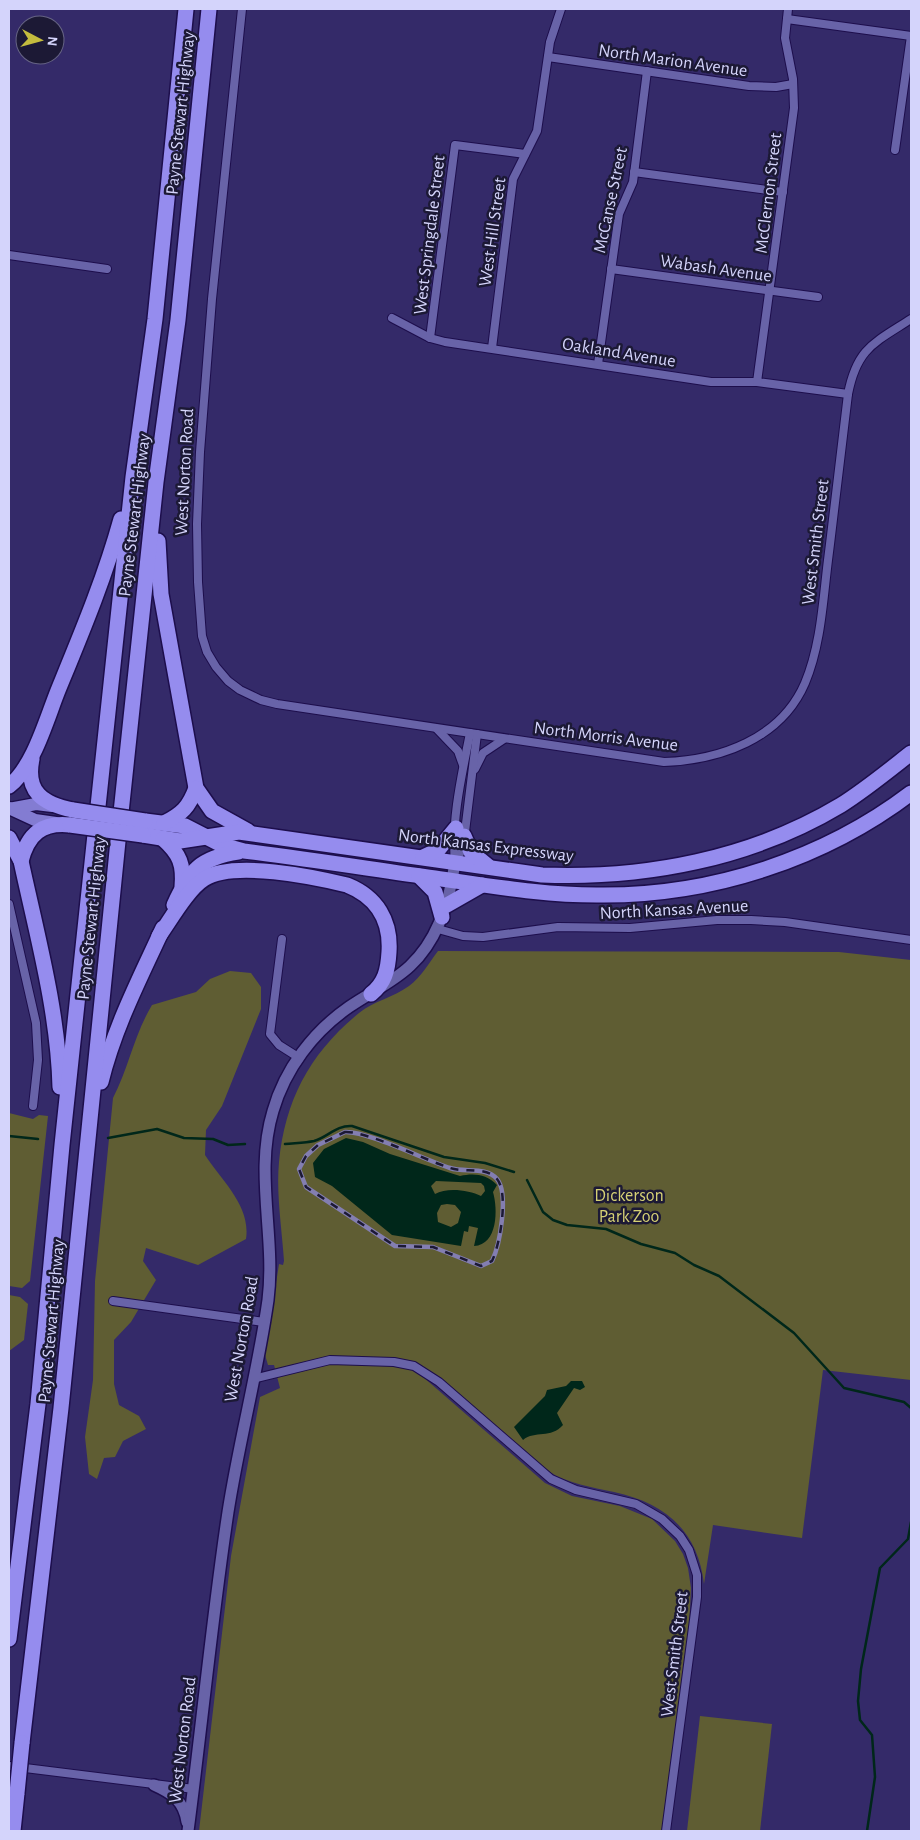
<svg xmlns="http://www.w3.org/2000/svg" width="920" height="1840" font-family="'Alegreya Sans',sans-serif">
<rect width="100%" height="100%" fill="#342a69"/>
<g fill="#5f5d33">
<path d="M438,951l401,1 72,8v420l-88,-10 -21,168 -89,-13 -9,59c-6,-53 -39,-81 -90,-92 -23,-5 -45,-8 -66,-21l-109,-94 -17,-1 123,107 27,13 48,10 32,13 23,22 8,13 5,14 3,20 -2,41 -27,202h-463l32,-275 29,-159 20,-9 -6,-23h-6l-3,-10 14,-91 4,1 1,-4c-2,-32 -8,-67 -5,-99 6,-62 31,-109 80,-149 15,-12 35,-16 50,-27 12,-9 20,-23 29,-35z"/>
<path d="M230,971l21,2 10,14v22l-39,97 -16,24 -1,25c17,26 46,51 41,84l-48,26 -52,-17 -3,13 13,19 -25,42 -17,18v44l5,21 20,11 7,13 -23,12 -8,16 -11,1 -7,21 -8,-5 -4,-37 8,-57 2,-99 18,-183c16,-31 21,-63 39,-93l44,-13 14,-13z"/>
<polygon points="9,1113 33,1119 39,1115 48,1116 30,1281 22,1288 9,1286"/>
<polygon points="9,1295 20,1297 28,1304 24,1340 9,1351"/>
<polygon points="700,1716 772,1724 760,1831 687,1831"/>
</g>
<g fill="#00271a" fill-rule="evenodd">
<path d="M346,1138l17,4 27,12 70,22c14,-3 26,-2 37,9l-4,7c5,17 5,53 -19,54l4,-18 -9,-2 -1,6 -4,-1 -3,15 -69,-11 -60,-49 -17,-9 -2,-14 11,-14zM436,1181l45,2 3,3 1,5 -4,5c-12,-6 -34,-9 -46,-2l-4,-8zM447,1204l8,1 6,7 -3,11 -7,4 -13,-5 -1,-9 4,-8z"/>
<path d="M571,1381h11l3,6 -5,3 -6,-2 -17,25 6,12c-12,14 -28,5 -40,15l-9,-13 31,-31 2,-6 19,-4z"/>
</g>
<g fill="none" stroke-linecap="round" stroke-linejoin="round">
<g stroke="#00271a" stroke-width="2.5">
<polyline points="9,1136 38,1139"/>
<polyline points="108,1138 157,1129 184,1138 213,1139 228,1145 245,1144"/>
<path d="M285,1144c9,-1 20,-1 29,-3 14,-4 22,-16 38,-15l92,31 41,6 29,9"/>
<polyline points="527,1180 543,1212 553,1220 567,1225 606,1229 641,1244 675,1253 694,1265 719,1276 794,1333 844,1388 904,1402 911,1408"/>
<polyline points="867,1831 875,1777 872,1735 860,1720 858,1701 861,1669 880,1568 908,1539 911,1522"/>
</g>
<g stroke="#1d0e4c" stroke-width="10">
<g id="street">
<path d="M242,9l-30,290 -12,153 -3,72 1,58 4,54 5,16 9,15 12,14 12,9 21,10 16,4 387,58c56,-2 117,-23 141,-79 16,-38 18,-83 23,-123 7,-55 13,-110 20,-166 9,-46 26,-51 63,-75"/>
<polyline points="787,19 911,36 895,150"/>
<polyline points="548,57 749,86 776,87 793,84"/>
<polyline points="634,172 783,192"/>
<polyline points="9,255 107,269"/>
<polyline points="611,269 818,297"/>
<polyline points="392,318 430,338 445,342 711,382 757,382 848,394"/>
<polyline points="430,338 455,145 525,154"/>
<polyline points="492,348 513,179 537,131 550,42 561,9"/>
<polyline points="598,364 619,214 633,182 647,71"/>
<polyline points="757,382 794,108 793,79 785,38 788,9"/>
<polyline points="437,729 458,751 463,765"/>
<polyline points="475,769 483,753 504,739"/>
<polyline points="455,862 463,848 477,734"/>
<path d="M455,862c-4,-42 7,-88 15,-129"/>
<polyline points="9,904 36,1023 38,1060 33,1106"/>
<polyline points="438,929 463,936 483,937 558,927 630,928 717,920 751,920 785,922 911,940"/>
<polyline points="282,939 270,1034 279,1045 298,1057"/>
<polyline points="113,1301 264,1322"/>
<polyline points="253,1379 330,1360 394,1362 414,1366 439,1382 551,1479 576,1490 636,1504 662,1519 680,1536 689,1550 697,1575 697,1597 666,1831"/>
<polyline points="9,1766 194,1789"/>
</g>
</g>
<g stroke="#1d0e4c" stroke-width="14">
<g id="secondary">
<path d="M154,1785c18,8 30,16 33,37"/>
<path d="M188,1831c14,-106 24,-213 40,-319 11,-71 30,-141 40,-212 8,-63 -14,-127 5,-189 12,-42 40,-79 76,-104 20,-14 43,-24 61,-41 29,-27 40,-66 45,-104"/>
</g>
</g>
<g stroke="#1d0e4c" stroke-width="15">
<g id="primary">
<polyline points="9,808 35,820 56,823"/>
<polyline points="9,809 36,804 52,806"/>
</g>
</g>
<g stroke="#1d0e4c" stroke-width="18">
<g id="highway">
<polyline points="158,541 161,594 196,788 212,811 248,831"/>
<path d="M32,759c-7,33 11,45 41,51"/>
<path d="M9,786c25,-19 38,-69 50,-98 23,-56 46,-111 62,-169"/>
<path d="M145,821l40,5 37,19 22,6c64,8 127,18 191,27 56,8 113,18 169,17 109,0 220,-36 307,-102"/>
<path d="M164,823c18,-9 25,-16 32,-35"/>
<path d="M143,835l37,6 59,-9 303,43c103,4 209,-16 299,-70 24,-15 47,-34 70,-52"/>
<polyline points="464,836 471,852 488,866"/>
<path d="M9,838l12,23c16,74 37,150 39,226"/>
<path d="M163,839c17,15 21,26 19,48"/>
<polyline points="423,857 438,850 456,828"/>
<path d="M21,861c7,-27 21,-39 49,-36"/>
<polyline points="419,876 435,892 442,917"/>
<path d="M174,905c16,-35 26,-47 64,-53"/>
<polyline points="447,905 482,885"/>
<path d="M159,936c12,-17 29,-47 45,-57 29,-19 110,-2 143,6 30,12 44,36 42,67 -1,18 -4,31 -18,42"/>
<path d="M101,1082c13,-54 39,-104 62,-154"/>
<polyline points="9,1639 38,1404 62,1145 133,477 155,319 186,9"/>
<polyline points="22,1743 61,1408 118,841 156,482 178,320 209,9"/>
<polyline points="13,1831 17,1793"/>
</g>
</g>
<use href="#street" stroke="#6863a8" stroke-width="8"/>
<use href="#secondary" stroke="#6863a8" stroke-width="11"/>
<use href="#primary" stroke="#837cd2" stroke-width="12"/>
<use href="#highway" stroke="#958cee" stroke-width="15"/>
<g stroke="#837eb1" stroke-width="4.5">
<path id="rail" d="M345,1132c22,-1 80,28 105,36 15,5 36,-2 47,11 12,14 3,66 -5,82l-11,5 -48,-19 -38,-1 -89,-59 -7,-18 7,-13 12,-11z"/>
</g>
<use href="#rail" stroke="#1c1935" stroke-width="2.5" stroke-dasharray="8" stroke-linecap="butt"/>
<g stroke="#1d0e4c" stroke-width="18" stroke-linecap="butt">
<g id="highway-bridge">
<polyline points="73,810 145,821"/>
<polyline points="70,825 143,835"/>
<polyline points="17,1793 22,1743"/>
</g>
</g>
<use href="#highway-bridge" stroke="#958cee" stroke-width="15"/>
</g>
<g text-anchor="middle" stroke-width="5" stroke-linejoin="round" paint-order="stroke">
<g font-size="18" fill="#d4d4fb" stroke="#1c1935">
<text transform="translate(673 60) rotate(8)" y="6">North Marion Avenue</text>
<text transform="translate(180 113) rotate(-84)" y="6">Payne Stewart Highway</text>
<text transform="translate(768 193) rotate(-83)" y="6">McClernon Street</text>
<text transform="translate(610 200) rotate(-78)" y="6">McCanse Street</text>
<text transform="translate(492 232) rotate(-82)" y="6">West Hill Street</text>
<text transform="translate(429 235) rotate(-83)" y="6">West Springdale Street</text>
<text transform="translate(716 268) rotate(8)" y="6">Wabash Avenue</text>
<text transform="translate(619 352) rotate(9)" y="6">Oakland Avenue</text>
<text transform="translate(184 472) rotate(-87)" y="6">West Norton Road</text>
<text transform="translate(134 515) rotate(-83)" y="6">Payne Stewart Highway</text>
<text transform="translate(815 542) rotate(-83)" y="6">West Smith Street</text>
<text transform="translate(606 736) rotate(7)" y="6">North Morris Avenue</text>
<text transform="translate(486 845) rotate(7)" y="6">North Kansas Expressway</text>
<text transform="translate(674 909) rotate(-3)" y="6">North Kansas Avenue</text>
<text transform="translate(91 918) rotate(-84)" y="6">Payne Stewart Highway</text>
<text transform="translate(51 1321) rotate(-85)" y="6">Payne Stewart Highway</text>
<text transform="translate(241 1339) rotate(-80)" y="6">West Norton Road</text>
<text transform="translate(674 1654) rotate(-83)" y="6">West Smith Street</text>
<text transform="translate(182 1740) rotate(-83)" y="6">West Norton Road</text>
</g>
<g font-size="18" fill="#d5d074" stroke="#1c1935">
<text x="629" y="1201">Dickerson<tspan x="629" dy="21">Park Zoo</tspan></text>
</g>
</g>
<rect width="920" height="1840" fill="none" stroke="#d4d4fb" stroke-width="20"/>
<g transform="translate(40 40) rotate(96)"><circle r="24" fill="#1c1935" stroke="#666484"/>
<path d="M0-4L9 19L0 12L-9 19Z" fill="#c4bc3e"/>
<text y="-8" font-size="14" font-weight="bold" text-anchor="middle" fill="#d4d4fb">N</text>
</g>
</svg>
